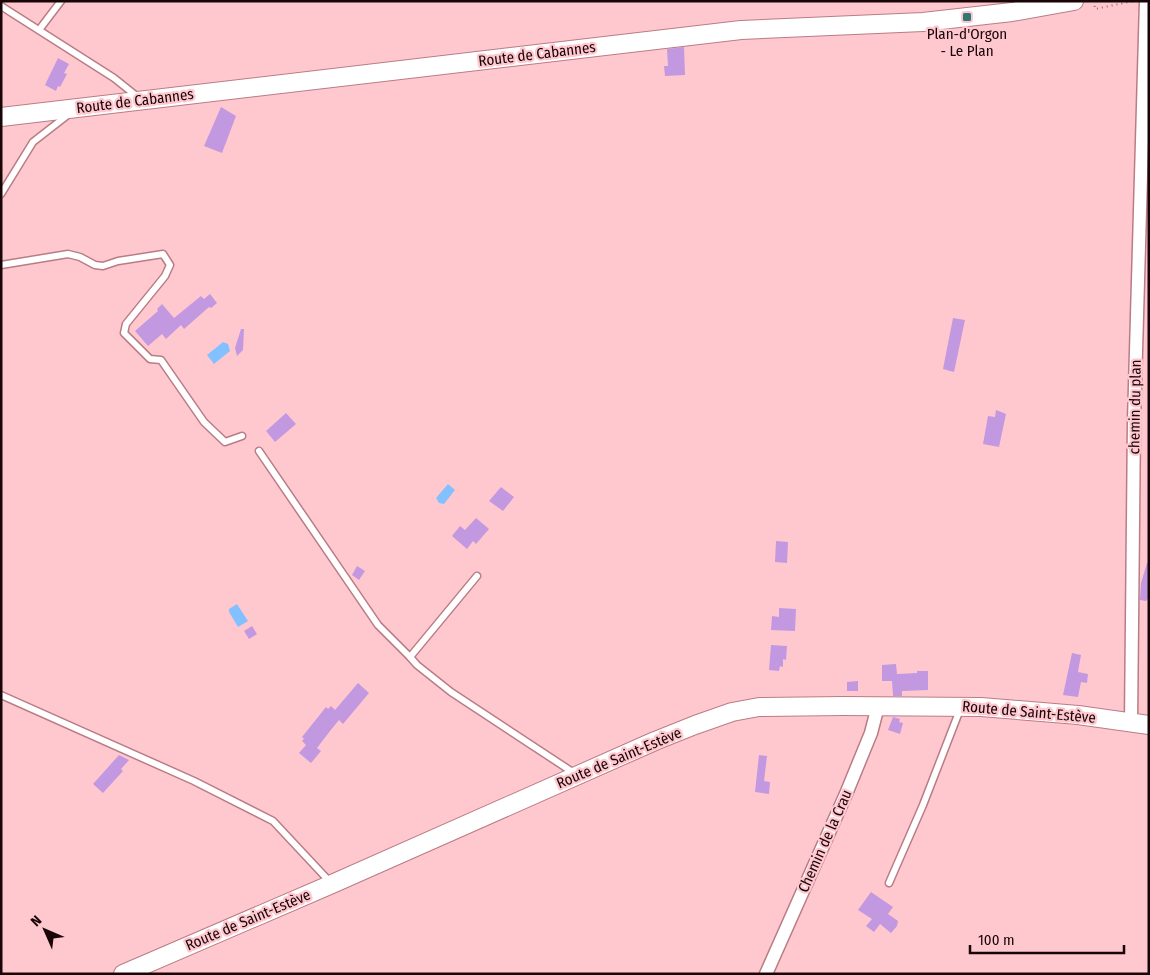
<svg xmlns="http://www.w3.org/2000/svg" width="1150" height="975" font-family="'Fira Sans Condensed',sans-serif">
<rect width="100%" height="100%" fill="#ffc8cf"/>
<g fill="#83c0ff">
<polygon points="223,342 228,344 230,351 214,364 207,355"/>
<polygon points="448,484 455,490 444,504 439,503 436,498"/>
<polygon points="237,604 248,621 238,627 229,612 229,609"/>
</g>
<g fill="#c298e0">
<polygon points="684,47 685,75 665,76 664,66 668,66 667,49"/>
<polygon points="58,58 69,64 64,73 67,74 60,87 58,86 56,91 45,85"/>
<polygon points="221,107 236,116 222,153 204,146"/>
<polygon points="210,294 217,303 211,308 209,307 184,329 181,325 166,339 162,334 148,346 135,331 158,311 157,309 162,304 174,318 201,296 204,299"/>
<polygon points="953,318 965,320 954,372 943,369"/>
<polygon points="241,329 244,329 243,350 237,356 235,348"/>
<polygon points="996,410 1006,414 999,447 983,444 988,416 995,417"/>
<polygon points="286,413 296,424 275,442 266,431"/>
<polygon points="501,487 514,497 503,511 489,501"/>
<polygon points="476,518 489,529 476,544 473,541 467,549 452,536 460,526 465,530"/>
<polygon points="776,541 788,542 787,563 775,562"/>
<polygon points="1147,563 1149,563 1149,597 1146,601 1140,600 1141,583"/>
<polygon points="357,566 365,571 359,580 352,575"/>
<polygon points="779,608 796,609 795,631 771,630 772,616 779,617"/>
<polygon points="252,626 257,634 249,639 244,631"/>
<polygon points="771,645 787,646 786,660 783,659 783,667 780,666 779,671 769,670"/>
<polygon points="1072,653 1081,655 1078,672 1088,674 1087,683 1081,682 1078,697 1063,695"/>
<polygon points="896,664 897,674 917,673 917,671 928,671 928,690 902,691 902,696 893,696 892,681 882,681 882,665"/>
<polygon points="858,681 858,691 847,691 847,682"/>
<polygon points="358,683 369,693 343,724 339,720 330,731 317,748 321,751 311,763 299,753 306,745 302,741 304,739 302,737 326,707 328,709 331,706 335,710"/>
<polygon points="893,717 900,719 899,722 903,723 900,734 888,730"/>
<polygon points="119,755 129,760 121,769 123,771 103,793 93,784"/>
<polygon points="759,755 767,756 764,781 770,782 769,794 755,792"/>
<polygon points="871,892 893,907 888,914 898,921 897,926 891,933 880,924 874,932 866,926 872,919 858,910"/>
</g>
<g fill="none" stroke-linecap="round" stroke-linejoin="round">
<g stroke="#ba7c84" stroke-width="9">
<g id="lane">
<polyline points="1,6 114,78 139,98"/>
<polyline points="39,30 61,1"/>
<polyline points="1,194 33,142 69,114"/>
<polyline points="1,265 68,254 80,257 95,265 103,266 118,261 163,254 170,265 165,276 126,324 124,333 150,359 161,360 204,422 225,442 242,436"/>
<polyline points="259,451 378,625 410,657"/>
<polyline points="477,576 410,657 417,665 451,692 574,773"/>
<polyline points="1,695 194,781 273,821 331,883"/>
<polyline points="889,883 923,805 961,707"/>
</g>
</g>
<g stroke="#ba7c84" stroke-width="15">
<g id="street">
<polyline points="1131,723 1134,421 1146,1"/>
<polyline points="766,974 846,794 871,733 878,706"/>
</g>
</g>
<g stroke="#ba7c84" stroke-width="20">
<g id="secondary">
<polyline points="1,117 741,30 923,22 1012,12 1074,1"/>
<polyline points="123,974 332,884 655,741 695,725 732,712 759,707 843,706 981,707 1078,715 1149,725"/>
</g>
</g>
<polyline stroke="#926b71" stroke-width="2" stroke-dasharray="1 4" stroke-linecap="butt" points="1094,1 1095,9 1134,1"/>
<use href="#lane" stroke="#fff" stroke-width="6"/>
<use href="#street" stroke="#fff" stroke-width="12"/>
<use href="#secondary" stroke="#fff" stroke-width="18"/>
</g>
<rect fill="#2f7874" stroke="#ffc8cf" stroke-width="2" x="962" y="12" width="10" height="10" rx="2.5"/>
<g text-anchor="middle" stroke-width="4.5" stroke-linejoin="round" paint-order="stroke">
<g font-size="15" fill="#190408" stroke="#ffc8cf">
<text x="967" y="39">Plan-d'Orgon<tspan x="967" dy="17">- Le Plan</tspan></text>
</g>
<g font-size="15" fill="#190408" stroke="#ffc8cf">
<text transform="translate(537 54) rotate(-7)" y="5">Route de Cabannes</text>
<text transform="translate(135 101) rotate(-7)" y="5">Route de Cabannes</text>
<text transform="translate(1135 407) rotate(-89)" y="5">chemin du plan</text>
<text transform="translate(1029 712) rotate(5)" y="5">Route de Saint-Estève</text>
<text transform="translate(619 758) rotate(-23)" y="5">Route de Saint-Estève</text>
<text transform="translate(825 841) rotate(-66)" y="5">Chemin de la Crau</text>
<text transform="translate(248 920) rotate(-23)" y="5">Route de Saint-Estève</text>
</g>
</g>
<rect width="1150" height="975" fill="none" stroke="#190408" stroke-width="5"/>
<g transform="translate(45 930) rotate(315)" stroke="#ffc8cf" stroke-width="4" paint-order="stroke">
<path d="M0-4L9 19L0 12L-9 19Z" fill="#190408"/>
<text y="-8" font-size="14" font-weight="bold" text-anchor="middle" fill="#190408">N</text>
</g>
<path d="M970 945v8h154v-8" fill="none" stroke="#190408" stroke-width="2.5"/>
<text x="978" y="945" font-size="15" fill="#190408" stroke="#ffc8cf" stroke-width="4" paint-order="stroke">100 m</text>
</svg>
